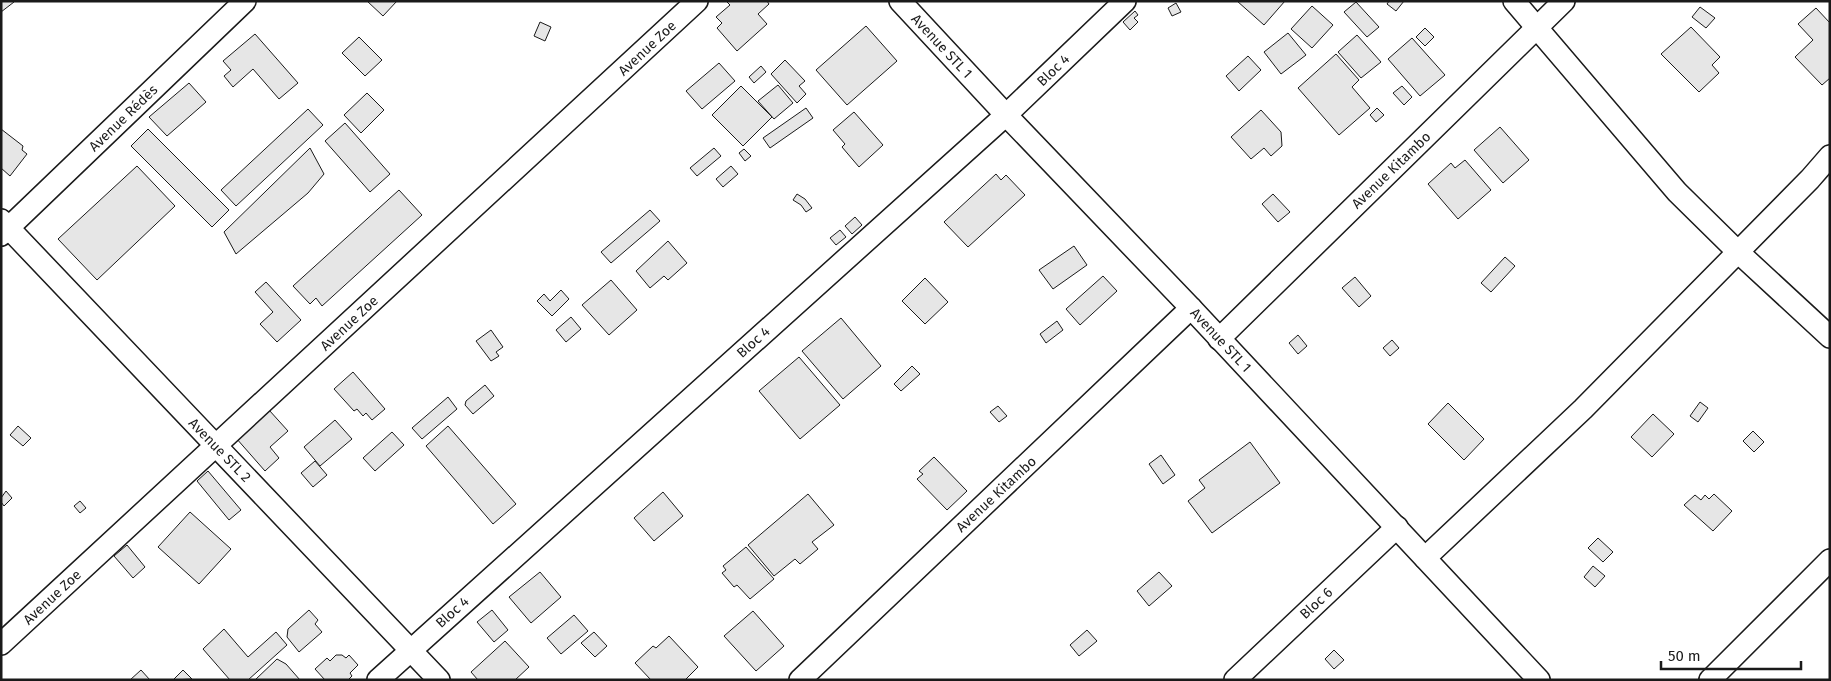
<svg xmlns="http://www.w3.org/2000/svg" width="1831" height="681" font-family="'Fira Sans',sans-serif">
<rect width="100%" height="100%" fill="#fff"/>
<g fill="#e6e6e6" stroke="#1a1a1a">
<polygon points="1,1 13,1 14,2 1,12"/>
<polygon points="367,1 397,1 383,16"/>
<polygon points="726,1 767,1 769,4 758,14 767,24 737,51 717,28 722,23 716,17 730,5"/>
<polygon points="1237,1 1285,1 1264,25"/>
<polygon points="1389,1 1404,1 1396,11 1387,4"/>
<polygon points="1356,2 1379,27 1367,37 1344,12"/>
<polygon points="1176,3 1181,12 1172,16 1168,8"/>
<polygon points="1312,6 1333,25 1312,48 1291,29"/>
<polygon points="1700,7 1715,18 1706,28 1692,17"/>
<polygon points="1816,8 1830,23 1830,78 1822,85 1795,57 1813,40 1798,24"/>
<polygon points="1135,11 1138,15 1134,18 1138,22 1130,30 1123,22"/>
<polygon points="540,22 551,27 545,41 534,36"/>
<polygon points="866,26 897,61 847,105 816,70"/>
<polygon points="1691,27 1720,57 1712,65 1719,73 1699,92 1661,54"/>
<polygon points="1425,28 1434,37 1425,46 1416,37"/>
<polygon points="1288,33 1306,55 1281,74 1264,52"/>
<polygon points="255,34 298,83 279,99 253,69 233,87 224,76 231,70 223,61"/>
<polygon points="1357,35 1381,62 1361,78 1338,52"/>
<polygon points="359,37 382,60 365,76 342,53"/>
<polygon points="1412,38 1445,75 1420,96 1388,59"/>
<polygon points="1336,54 1359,80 1352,87 1370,108 1339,135 1298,88"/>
<polygon points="1248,56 1261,70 1239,91 1226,76"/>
<polygon points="785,60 805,81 799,86 806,94 797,103 771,74"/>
<polygon points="719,63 735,81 702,109 686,91"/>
<polygon points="761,66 766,72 754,83 749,77"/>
<polygon points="189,83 206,102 167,136 149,117"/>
<polygon points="778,85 793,103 774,119 758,101"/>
<polygon points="741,86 772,117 743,146 712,115"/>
<polygon points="1402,86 1412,97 1404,105 1393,93"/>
<polygon points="367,93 384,110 361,133 344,115"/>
<polygon points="806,108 813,118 770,148 763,138"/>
<polygon points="1377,108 1384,115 1376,122 1370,115"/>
<polygon points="308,109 323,125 236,206 221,190"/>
<polygon points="1261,110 1281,132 1282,146 1271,156 1264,148 1251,159 1231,137"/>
<polygon points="854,112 883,145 859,167 842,147 845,144 833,130"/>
<polygon points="345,123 390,174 370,192 325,141"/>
<polygon points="1500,127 1529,160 1503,183 1474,150"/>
<polygon points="1,129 23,146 22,150 27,154 10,176 1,168"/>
<polygon points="148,129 229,210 212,227 131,146"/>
<polygon points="310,148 324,174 308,193 236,254 224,232"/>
<polygon points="714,148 721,156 697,176 690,168"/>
<polygon points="744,149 751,156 745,161 739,153"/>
<polygon points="1465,160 1491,190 1458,219 1428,184 1451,163 1455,168"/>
<polygon points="137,166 175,206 97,280 58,239"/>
<polygon points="731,166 738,174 723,187 716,179"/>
<polygon points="996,174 1001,180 1006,175 1025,195 968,247 944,222"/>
<polygon points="399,190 422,215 322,306 316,298 310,304 293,286"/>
<polygon points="797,194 805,199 812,208 806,212 801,205 793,200"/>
<polygon points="1273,194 1290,212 1278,222 1262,204"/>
<polygon points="650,210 660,221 611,263 601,252"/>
<polygon points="855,217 862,225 852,234 845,226"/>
<polygon points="840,230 846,237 836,245 830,238"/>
<polygon points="668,241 687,263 668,280 664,276 650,288 636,271"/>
<polygon points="1074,246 1087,265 1053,289 1039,270"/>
<polygon points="1505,257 1515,266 1491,292 1481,283"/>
<polygon points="1103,276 1117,291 1080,325 1066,309"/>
<polygon points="1355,277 1371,296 1359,307 1342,288"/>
<polygon points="925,278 948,302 925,324 902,301"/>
<polygon points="611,280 637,310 609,335 582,305"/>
<polygon points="266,282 301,320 277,342 260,324 273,312 255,292"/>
<polygon points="561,290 569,299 552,316 537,301 544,294 550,301"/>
<polygon points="571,317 581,329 566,342 556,330"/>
<polygon points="841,318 881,366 843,399 802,351"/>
<polygon points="1057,321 1063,330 1046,343 1040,334"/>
<polygon points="491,330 503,347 496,352 499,356 491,361 476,341"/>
<polygon points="1298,335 1307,346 1298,354 1289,343"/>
<polygon points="1392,340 1399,348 1390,356 1383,348"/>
<polygon points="799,357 840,405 800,439 759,391"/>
<polygon points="912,366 920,374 901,391 894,384"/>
<polygon points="353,372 385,409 372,420 366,413 363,416 357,409 354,411 334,389"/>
<polygon points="485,385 494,396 473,414 465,405 466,401"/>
<polygon points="448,397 457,409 422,439 412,428"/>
<polygon points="1700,402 1708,408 1698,422 1690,416"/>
<polygon points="1448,403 1484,439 1464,460 1428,424"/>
<polygon points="998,406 1007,416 999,422 990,412"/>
<polygon points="269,410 288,431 270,447 279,458 265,471 236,438"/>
<polygon points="1653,414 1674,434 1652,457 1631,437"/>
<polygon points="335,420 352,439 320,466 304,447"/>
<polygon points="18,426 31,438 23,446 10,435"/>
<polygon points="448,426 516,504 493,524 426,446"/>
<polygon points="1753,431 1764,442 1754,452 1743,441"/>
<polygon points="392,432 404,445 375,471 363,458"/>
<polygon points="1250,442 1280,483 1212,533 1188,501 1205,488 1199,480"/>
<polygon points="1161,455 1175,475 1163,484 1149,464"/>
<polygon points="934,457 967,491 947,510 917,479 923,474 919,471"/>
<polygon points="315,461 327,475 313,487 301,473"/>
<polygon points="208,471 241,510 229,520 197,481"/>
<polygon points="6,491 12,498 4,506 1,502 1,498"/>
<polygon points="663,492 683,516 654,541 634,518"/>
<polygon points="808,494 834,525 812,542 818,549 800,564 795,559 774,576 748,545"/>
<polygon points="1714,494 1732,511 1713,531 1684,505 1695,495 1701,500 1705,495 1709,499"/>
<polygon points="80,501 86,508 80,513 74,506"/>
<polygon points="190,512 231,549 199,584 158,547"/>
<polygon points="1598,538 1613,552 1603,562 1588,548"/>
<polygon points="127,545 145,567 133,578 114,556"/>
<polygon points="746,547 774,579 750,599 737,585 734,587 722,573 726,570 723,566"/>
<polygon points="1593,566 1605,576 1595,587 1584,577"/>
<polygon points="540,572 561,597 531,623 509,597"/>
<polygon points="1159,572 1172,586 1149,606 1137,591"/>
<polygon points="309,610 318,620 315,624 322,632 299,652 287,637 288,629"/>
<polygon points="492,610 508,630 494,642 477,622"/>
<polygon points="753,611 784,646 756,671 724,636"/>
<polygon points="574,615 588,631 561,654 547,638"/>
<polygon points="224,629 248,657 276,632 287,645 248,680 230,680 203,649"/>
<polygon points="1087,630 1097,641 1079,656 1070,645"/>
<polygon points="594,632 607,646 595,657 581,643"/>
<polygon points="669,636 698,667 685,680 651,680 635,663 653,646 656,648"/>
<polygon points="505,641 529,667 515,680 478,680 471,672"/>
<polygon points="1334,650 1344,660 1334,669 1325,659"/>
<polygon points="336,655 342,655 346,658 349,655 358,665 350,673 352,676 348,680 325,680 315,669 327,658 330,661"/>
<polygon points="277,659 286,664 300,680 255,680"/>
<polygon points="141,670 150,680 130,680"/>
<polygon points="183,670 192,679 173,680"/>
</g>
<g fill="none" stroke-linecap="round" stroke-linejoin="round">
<g stroke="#1a1a1a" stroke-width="24">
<g id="minor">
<polyline points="900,1 1006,115 1191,308 1539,680"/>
<polyline points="1514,1 1677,192 1738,252 1830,337"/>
<polyline points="1,220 439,680"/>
<polyline points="1,235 245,1"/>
<polyline points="1219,339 1564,1"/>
<polyline points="1425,558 1583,409 1810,179 1830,156"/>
<polyline points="1,644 697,1"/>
<polyline points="378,680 1006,115 1125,1"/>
<polyline points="800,680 1191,308"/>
<polyline points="1235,680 1397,527"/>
<polyline points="1710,680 1830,560"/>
</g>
</g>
<use href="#minor" stroke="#fff" stroke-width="21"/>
</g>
<g text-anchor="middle" stroke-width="4" stroke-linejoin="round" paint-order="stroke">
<g font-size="14" fill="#1a1a1a" stroke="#fff">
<text transform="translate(942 46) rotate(47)" y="5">Avenue STL 1</text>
<text transform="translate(647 48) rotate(-43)" y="5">Avenue Zoe</text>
<text transform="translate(1053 70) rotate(-44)" y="5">Bloc 4</text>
<text transform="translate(123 118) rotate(-44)" y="5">Avenue Rédès</text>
<text transform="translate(1391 170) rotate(-44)" y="5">Avenue Kitambo</text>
<text transform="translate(349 323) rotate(-43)" y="5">Avenue Zoe</text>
<text transform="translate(1221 340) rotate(47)" y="5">Avenue STL 1</text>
<text transform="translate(753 342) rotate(-42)" y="5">Bloc 4</text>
<text transform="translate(220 450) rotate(46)" y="5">Avenue STL 2</text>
<text transform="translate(996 494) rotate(-43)" y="5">Avenue Kitambo</text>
<text transform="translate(52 597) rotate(-43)" y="5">Avenue Zoe</text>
<text transform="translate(1316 603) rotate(-43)" y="5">Bloc 6</text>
<text transform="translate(452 612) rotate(-42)" y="5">Bloc 4</text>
</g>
</g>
<rect width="1831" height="681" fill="none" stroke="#1a1a1a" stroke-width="5"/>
<path d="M1661 661v8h140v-8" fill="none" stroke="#1a1a1a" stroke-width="2.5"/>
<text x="1668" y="661" font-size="15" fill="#1a1a1a" stroke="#ffffff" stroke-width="4" paint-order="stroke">50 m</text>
</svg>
